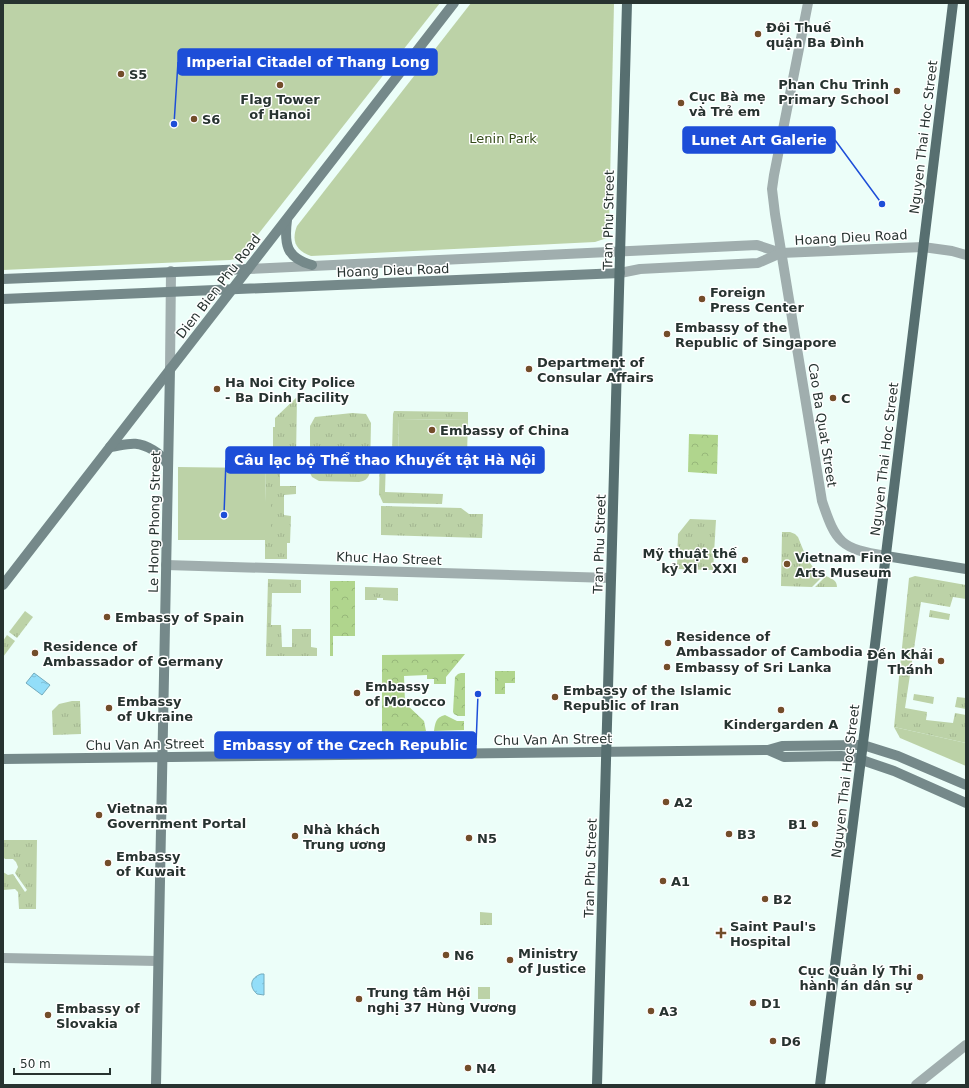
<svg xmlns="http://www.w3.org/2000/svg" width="969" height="1088" font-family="'DejaVu Sans',sans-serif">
<defs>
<pattern id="grass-tufts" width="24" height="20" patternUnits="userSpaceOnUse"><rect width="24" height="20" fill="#bcd2a7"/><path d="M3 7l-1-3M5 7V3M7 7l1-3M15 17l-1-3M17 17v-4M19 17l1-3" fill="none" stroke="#a2b590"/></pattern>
<pattern id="forest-crowns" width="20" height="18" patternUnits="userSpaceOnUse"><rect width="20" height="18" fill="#b0d58d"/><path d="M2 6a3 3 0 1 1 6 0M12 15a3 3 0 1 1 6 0" fill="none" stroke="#97b77a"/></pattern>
<pattern id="water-ripples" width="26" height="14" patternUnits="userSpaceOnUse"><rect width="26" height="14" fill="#93def9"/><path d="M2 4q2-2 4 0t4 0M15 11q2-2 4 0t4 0" fill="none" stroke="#7fbfd6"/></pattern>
</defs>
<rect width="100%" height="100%" fill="#ecfef9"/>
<g fill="url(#grass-tufts)">
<polygon points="297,397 296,458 280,459 280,486 296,486 296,494 284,495 284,515 291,516 290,543 287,543 287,559 265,559 265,527 271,527 271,502 265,502 266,468 273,468 273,427 275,427 275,418"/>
<polygon points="394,411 468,412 468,420 399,419 398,454 467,455 467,457 453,456 452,461 386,459 385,492 443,494 442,504 383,503 379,494 380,454 392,454 393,414"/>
<path d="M352,413l14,1 5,9 -1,49c-2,7 -5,9 -11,10l-40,-1 -7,-4 -2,-4v-47l5,-9z"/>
<polygon points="381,506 461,508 469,514 483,514 482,538 381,535"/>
<polygon points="690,519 716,520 713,570 677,569 678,534"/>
<path d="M782,532h8l5,2 3,3c6,14 11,32 26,38l-12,12 -31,-1z"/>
<path d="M826,576c6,3 11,4 11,11h-22z"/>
<polygon points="915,576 966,585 966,599 953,597 950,607 921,602 905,708 927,712 926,720 953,723 955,713 966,715 966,743 894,727 909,578"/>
<polygon points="268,579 301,580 301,593 272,593 271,625 281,625 282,647 292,647 292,629 311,629 311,647 317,648 317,656 266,656"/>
<polygon points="365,587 398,588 398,601 383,600 383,598 377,598 377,600 365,600"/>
<polygon points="930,610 950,614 949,620 929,617"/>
<polygon points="25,611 33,617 17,638 9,632"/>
<polygon points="7,635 15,641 3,657 3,641"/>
<polygon points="914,694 934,697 933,704 913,700"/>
<polygon points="957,697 966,698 966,709 955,707"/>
<polygon points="72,701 80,701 81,734 53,735 52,711 59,704"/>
<polygon points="3,840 37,840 36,909 19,909 18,892 15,889 3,890 3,872 8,875 13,874 25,892 27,890 15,873 18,867 16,862 13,859 5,859 3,857"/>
<polygon points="480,912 492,913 492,925 480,925"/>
<rect x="478" y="987" width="12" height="12"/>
</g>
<g fill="url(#forest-crowns)">
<polygon points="689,434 718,435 717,474 688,472"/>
<polygon points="330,581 355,581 355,636 333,636 333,656 330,656"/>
<polygon points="465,654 446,677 446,684 434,684 434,679 427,679 427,675 404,676 405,703 424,721 426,731 382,732 382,655"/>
<polygon points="495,671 515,671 515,683 505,683 505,694 495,694"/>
<polygon points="461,673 465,673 465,716 458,716 454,714 453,712 455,677 458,674"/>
<path d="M445,715l12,6h7v9l-30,1c1,-8 2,-14 11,-16z"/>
</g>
<g fill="#bcd2a7">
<polygon points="3,3 440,3 241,256 235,259 230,260 3,270"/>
<path d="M471,3h143l-5,223 -2,12 -12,4 -284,14c-15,-5 -20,-15 -14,-30z"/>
<polygon points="399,419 468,420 467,455 398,454"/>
<polygon points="178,467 266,468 265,502 271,502 271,527 265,527 265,540 178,540"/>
<polygon points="894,727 966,743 966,766 900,738"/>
</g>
<g fill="url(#water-ripples)" stroke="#73abbd">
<polygon points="34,673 50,685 42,695 26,683"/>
<path d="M261,974h3v21l-7,-1c-8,-7 -7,-16 4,-20z"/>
</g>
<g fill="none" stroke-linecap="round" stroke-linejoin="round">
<g stroke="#a0aeae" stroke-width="10">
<path d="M808,3l-34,172 -2,14 3,25 47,287c14,42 19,48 64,55"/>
<polyline points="248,269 757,245 781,253 923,247 952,251 966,255"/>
<polyline points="620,273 640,269 758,263 781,253"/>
<polyline points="170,369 171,271"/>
<polyline points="166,565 611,578"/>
<polyline points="3,958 158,961"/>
<polyline points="916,1085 966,1045"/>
</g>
<g stroke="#75898a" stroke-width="10">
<path d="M287,220c-3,24 -1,38 25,45"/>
<polyline points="3,279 248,269"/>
<polyline points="3,299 620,273"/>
<path d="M110,447c19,-3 26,-7 43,3 7,4 11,8 15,15"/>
<polyline points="886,556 966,569"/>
<polyline points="3,585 454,3"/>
<polyline points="768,750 784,757 841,756 856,758 894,771 966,803"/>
<polyline points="3,759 768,750 782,746 858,745 863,745 898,756 966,785"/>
<polyline points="156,1085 170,369"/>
</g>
<g stroke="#576f70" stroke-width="10">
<polyline points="597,1085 627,3"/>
<polyline points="820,1085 865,727 953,3"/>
</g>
</g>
<g fill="#734d2a" stroke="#fff" stroke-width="1.5">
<circle cx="758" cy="34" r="4"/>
<circle cx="121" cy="74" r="4"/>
<circle cx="280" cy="85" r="4"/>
<circle cx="897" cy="91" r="4"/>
<circle cx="681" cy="103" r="4"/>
<circle cx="194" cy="119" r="4"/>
<circle cx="702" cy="299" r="4"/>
<circle cx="667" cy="334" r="4"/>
<circle cx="529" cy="369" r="4"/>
<circle cx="217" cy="389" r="4"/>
<circle cx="833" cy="398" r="4"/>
<circle cx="432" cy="430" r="4"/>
<circle cx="745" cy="560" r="4"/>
<circle cx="787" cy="564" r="4"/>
<circle cx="107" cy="617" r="4"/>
<circle cx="668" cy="643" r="4"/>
<circle cx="35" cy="653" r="4"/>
<circle cx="941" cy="661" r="4"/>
<circle cx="667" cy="667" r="4"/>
<circle cx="357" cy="693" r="4"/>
<circle cx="555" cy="697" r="4"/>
<circle cx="109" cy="708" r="4"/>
<circle cx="781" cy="710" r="4"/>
<circle cx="666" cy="802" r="4"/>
<circle cx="99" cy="815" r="4"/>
<circle cx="815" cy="824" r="4"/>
<circle cx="729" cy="834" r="4"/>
<circle cx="295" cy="836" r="4"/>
<circle cx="469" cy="838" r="4"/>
<circle cx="108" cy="863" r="4"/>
<circle cx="663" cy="881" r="4"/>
<circle cx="765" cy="899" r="4"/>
<path d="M719 927h4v4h4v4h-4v4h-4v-4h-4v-4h4z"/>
<circle cx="446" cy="955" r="4"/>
<circle cx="510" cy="960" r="4"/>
<circle cx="920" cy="977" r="4"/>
<circle cx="359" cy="999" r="4"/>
<circle cx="753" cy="1003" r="4"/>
<circle cx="651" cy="1011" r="4"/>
<circle cx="48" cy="1015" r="4"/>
<circle cx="773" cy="1041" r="4"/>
<circle cx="468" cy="1068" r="4"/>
</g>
<g text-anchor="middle" stroke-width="3" stroke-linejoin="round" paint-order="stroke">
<g font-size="13" font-weight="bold" fill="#273330" stroke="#fff" text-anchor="start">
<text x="766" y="32">Đội Thuế<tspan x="766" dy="15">quận Ba Đình</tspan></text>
<text x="129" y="79">S5</text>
<text x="889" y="89" text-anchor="end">Phan Chu Trinh<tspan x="889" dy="15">Primary School</tspan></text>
<text x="689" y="101">Cục Bà mẹ<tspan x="689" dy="15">và Trẻ em</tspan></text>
<text x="280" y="104" text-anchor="middle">Flag Tower<tspan x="280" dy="15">of Hanoi</tspan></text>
<text x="202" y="124">S6</text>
<text x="710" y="297">Foreign<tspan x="710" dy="15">Press Center</tspan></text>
<text x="675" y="332">Embassy of the<tspan x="675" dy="15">Republic of Singapore</tspan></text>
<text x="537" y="367">Department of<tspan x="537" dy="15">Consular Affairs</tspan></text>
<text x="225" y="387">Ha Noi City Police<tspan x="225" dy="15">- Ba Dinh Facility</tspan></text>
<text x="841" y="403">C</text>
<text x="440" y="435">Embassy of China</text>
<text x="737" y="558" text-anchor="end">Mỹ thuật thế<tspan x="737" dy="15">kỷ XI - XXI</tspan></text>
<text x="795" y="562">Vietnam Fine<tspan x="795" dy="15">Arts Museum</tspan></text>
<text x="115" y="622">Embassy of Spain</text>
<text x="676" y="641">Residence of<tspan x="676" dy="15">Ambassador of Cambodia</tspan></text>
<text x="43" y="651">Residence of<tspan x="43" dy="15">Ambassador of Germany</tspan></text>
<text x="933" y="659" text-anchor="end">Đền Khải<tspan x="933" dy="15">Thánh</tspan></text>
<text x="675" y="672">Embassy of Sri Lanka</text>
<text x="365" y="691">Embassy<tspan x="365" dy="15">of Morocco</tspan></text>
<text x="563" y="695">Embassy of the Islamic<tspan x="563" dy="15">Republic of Iran</tspan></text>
<text x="117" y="706">Embassy<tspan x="117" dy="15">of Ukraine</tspan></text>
<text x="781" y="729" text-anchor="middle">Kindergarden A</text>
<text x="674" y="807">A2</text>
<text x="107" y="813">Vietnam<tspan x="107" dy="15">Government Portal</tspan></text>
<text x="807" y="829" text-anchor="end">B1</text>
<text x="303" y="834">Nhà khách<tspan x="303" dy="15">Trung ương</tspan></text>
<text x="737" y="839">B3</text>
<text x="477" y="843">N5</text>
<text x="116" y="861">Embassy<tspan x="116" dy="15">of Kuwait</tspan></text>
<text x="671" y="886">A1</text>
<text x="773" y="904">B2</text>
<text x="730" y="931">Saint Paul's<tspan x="730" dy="15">Hospital</tspan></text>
<text x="518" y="958">Ministry<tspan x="518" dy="15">of Justice</tspan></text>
<text x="454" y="960">N6</text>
<text x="912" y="975" text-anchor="end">Cục Quản lý Thi<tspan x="912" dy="15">hành án dân sự</tspan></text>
<text x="367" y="997">Trung tâm Hội<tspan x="367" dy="15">nghị 37 Hùng Vương</tspan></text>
<text x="761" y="1008">D1</text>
<text x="56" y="1013">Embassy of<tspan x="56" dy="15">Slovakia</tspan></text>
<text x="659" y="1016">A3</text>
<text x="781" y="1046">D6</text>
<text x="476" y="1073">N4</text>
</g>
<g font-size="13" fill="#273330" stroke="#fff">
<text transform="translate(923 137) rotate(-83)" y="5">Nguyen Thai Hoc Street</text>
<text transform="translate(608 220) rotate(-89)" y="5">Tran Phu Street</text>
<text transform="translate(851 237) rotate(-3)" y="5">Hoang Dieu Road</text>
<text transform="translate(393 270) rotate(-2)" y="5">Hoang Dieu Road</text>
<text transform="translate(218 286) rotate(-52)" y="5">Dien Bien Phu Road</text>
<text transform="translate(823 425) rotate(81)" y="5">Cao Ba Quat Street</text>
<text transform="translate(884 459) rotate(-83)" y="5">Nguyen Thai Hoc Street</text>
<text transform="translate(154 522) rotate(-89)" y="5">Le Hong Phong Street</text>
<text transform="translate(599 544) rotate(-88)" y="5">Tran Phu Street</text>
<text transform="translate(389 558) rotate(2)" y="5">Khuc Hao Street</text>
<text transform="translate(553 739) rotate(-1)" y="5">Chu Van An Street</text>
<text transform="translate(145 744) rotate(-1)" y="5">Chu Van An Street</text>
<text transform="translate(845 781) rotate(-83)" y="5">Nguyen Thai Hoc Street</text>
<text transform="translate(590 868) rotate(-88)" y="5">Tran Phu Street</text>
</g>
<g font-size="13" fill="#334a18" stroke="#fff">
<text x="503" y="143">Lenin Park</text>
</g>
</g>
<path fill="none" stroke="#1d4ed8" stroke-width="1.5" d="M174 124L178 62M882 204L835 140M224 515L226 460M478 694L476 745"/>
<g fill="#1d4ed8" stroke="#fff" stroke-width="1.5">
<circle cx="174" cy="124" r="4"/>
<circle cx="882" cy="204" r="4"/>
<circle cx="224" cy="515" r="4"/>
<circle cx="478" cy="694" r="4"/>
</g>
<g fill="#1d4ed8" stroke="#1d4ed8" stroke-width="1.5">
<rect x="178" y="49" width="259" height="26" rx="4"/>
<rect x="683" y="127" width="152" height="26" rx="4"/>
<rect x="226" y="447" width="318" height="26" rx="4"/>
<rect x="215" y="732" width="261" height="26" rx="4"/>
</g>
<g font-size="14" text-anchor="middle" font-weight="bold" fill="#fff">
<text x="308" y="67">Imperial Citadel of Thang Long</text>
<text x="759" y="145">Lunet Art Galerie</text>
<text x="385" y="465">Câu lạc bộ Thể thao Khuyết tật Hà Nội</text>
<text x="345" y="750">Embassy of the Czech Republic</text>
</g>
<rect width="969" height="1088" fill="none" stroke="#273330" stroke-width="8"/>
<path d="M14 1068v6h96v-6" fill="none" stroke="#273330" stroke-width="2"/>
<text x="20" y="1068" font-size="12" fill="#273330" stroke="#ffffff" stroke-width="3" paint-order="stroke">50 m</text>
</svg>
